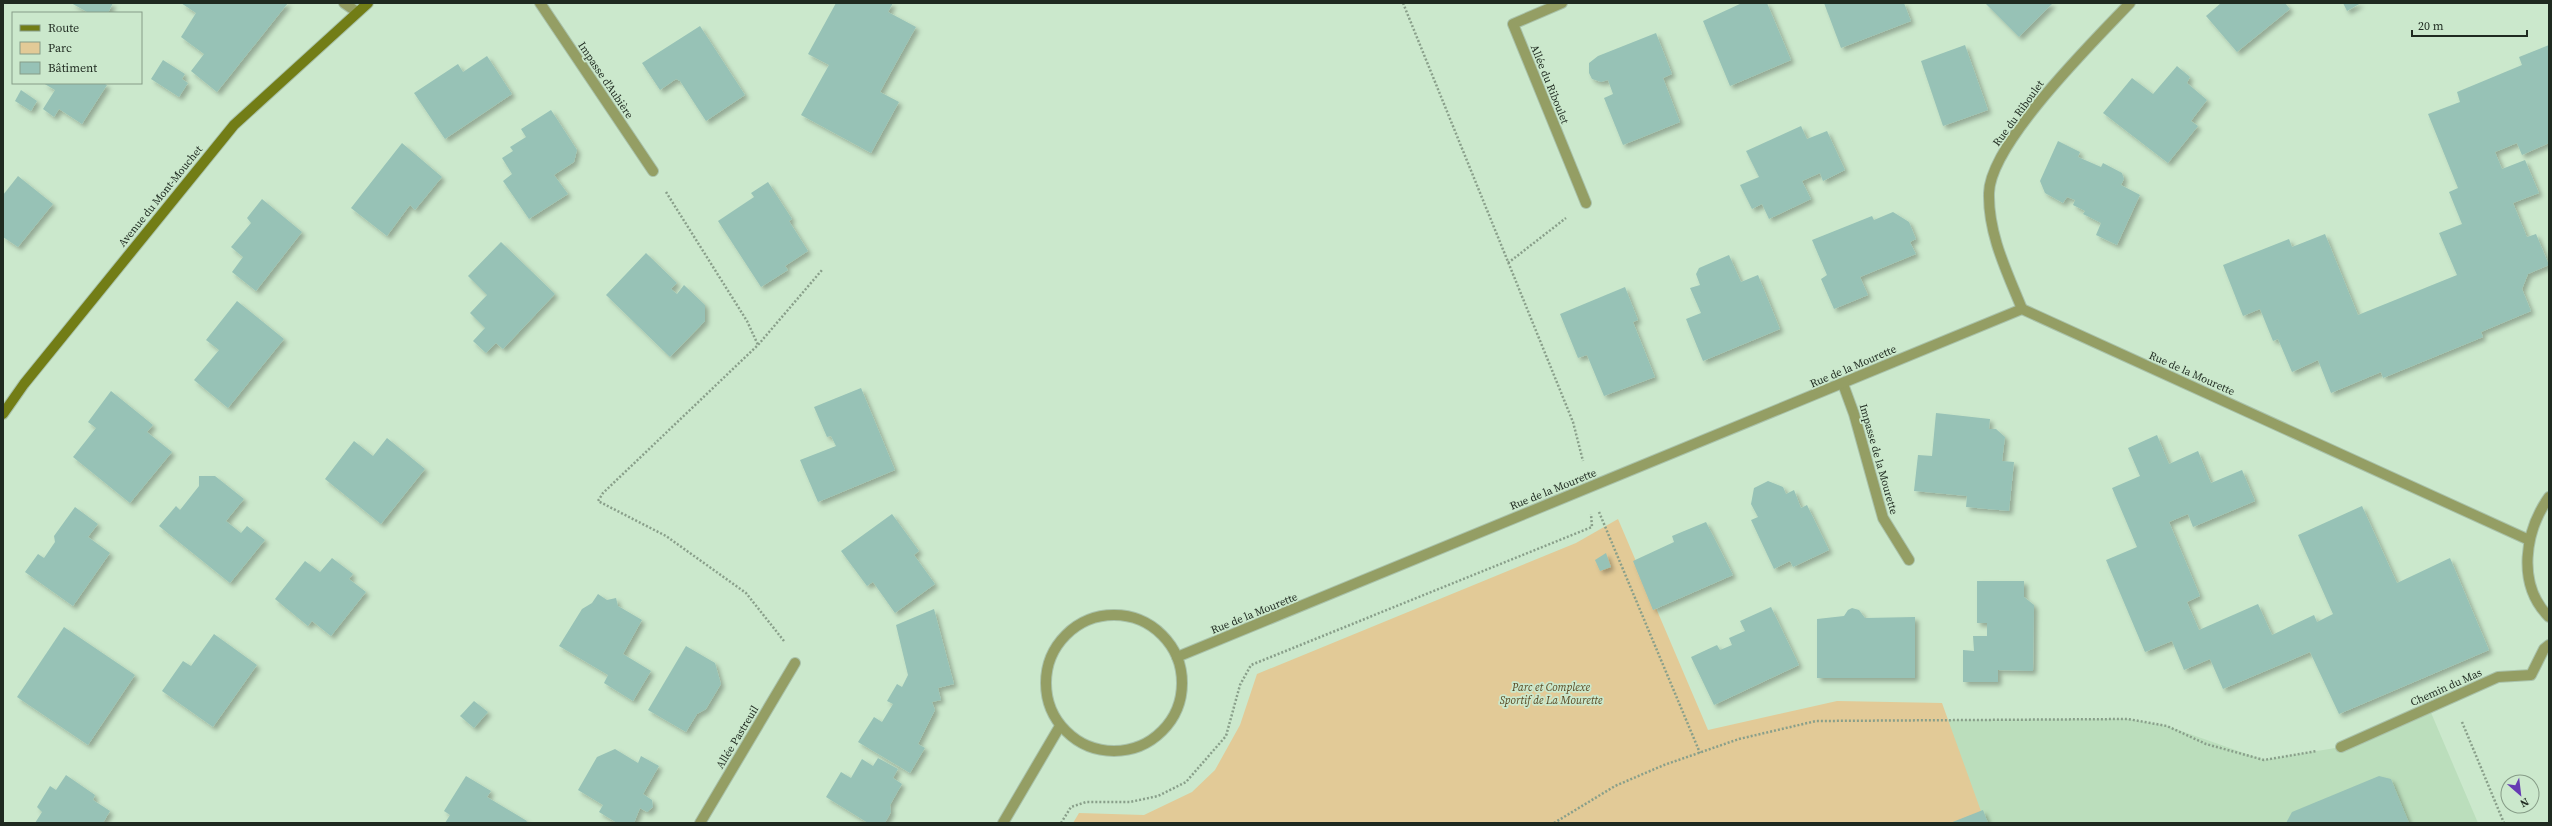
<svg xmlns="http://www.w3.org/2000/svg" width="2552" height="826" font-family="'Source Serif 4',serif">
<defs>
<filter id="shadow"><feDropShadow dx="3.5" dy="3.5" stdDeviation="2" flood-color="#0004"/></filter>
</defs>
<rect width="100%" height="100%" fill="#cbe8cc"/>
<polygon fill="#bbdebc" points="2429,708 2478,823 1959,823 1948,720 2128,719 2167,726 2264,760 2341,747"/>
<polygon fill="#e2ca97" points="1618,519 1708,730 1837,701 1942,703 1982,814 1959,823 1073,823 1079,813 1144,815 1192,792 1215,770 1240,725 1257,674 1576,543"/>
<g fill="#97c2b6" filter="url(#shadow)">
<polygon points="71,3 113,3 108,13 89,13"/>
<polygon points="181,3 288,3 217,92 191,71 204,54 181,37 196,13"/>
<polygon points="836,3 893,3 888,12 916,27 880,92 899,102 871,153 801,115 829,65 808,54"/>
<polygon points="1742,3 1767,3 1791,60 1730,86 1703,21"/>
<polygon points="1824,3 1904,3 1911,21 1841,48"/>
<polygon points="1985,3 2053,3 2019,37"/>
<polygon points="2221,3 2285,3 2290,9 2237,52 2206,16"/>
<polygon points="2343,3 2361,3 2347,11"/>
<polygon points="700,26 745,95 706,121 680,81 676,79 660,90 642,63"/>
<polygon points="1656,33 1672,74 1663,78 1680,122 1623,145 1604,98 1613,94 1608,80 1601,82 1592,79 1589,73 1589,63 1598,56"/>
<polygon points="1965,45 1988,110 1943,126 1921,61"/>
<polygon points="2549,45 2549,143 2522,155 2517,143 2495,152 2502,169 2525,160 2539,193 2513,203 2527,237 2536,234 2549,265 2528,274 2522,289 2531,311 2481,332 2483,337 2383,378 2381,372 2331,393 2318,360 2292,372 2278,339 2273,341 2260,309 2243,316 2223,265 2289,239 2292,247 2325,234 2358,315 2457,275 2439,233 2462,224 2449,192 2458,188 2428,114 2460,102 2457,92 2522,65 2519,57"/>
<polygon points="487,56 512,94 445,139 414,93 458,64 463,72"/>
<polygon points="163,60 185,74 182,79 188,83 179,97 151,79"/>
<polygon points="2177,66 2190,77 2187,83 2207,100 2191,121 2198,126 2168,163 2103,113 2132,78 2153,94"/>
<polygon points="43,83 103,83 107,85 82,124 59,109 54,117 43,109 55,90"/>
<polygon points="21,90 37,101 31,111 15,101"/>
<polygon points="551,110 577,150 574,162 554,175 568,194 529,219 503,181 512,174 502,158 513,151 510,147 526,137 521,129"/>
<polygon points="1801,126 1807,139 1827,131 1845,170 1823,181 1820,173 1802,181 1811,199 1769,219 1762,204 1752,209 1740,185 1759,177 1746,151"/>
<polygon points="2058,141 2080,152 2078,157 2101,167 2103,163 2122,173 2124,179 2121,185 2140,195 2117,245 2096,235 2101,223 2083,214 2085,211 2073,205 2075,200 2067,197 2063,203 2045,193 2040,181"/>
<polygon points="402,143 442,177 415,210 410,205 387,236 351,208"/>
<polygon points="18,176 53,204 18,247 3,237 3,195"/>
<polygon points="768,182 792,219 789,221 808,251 785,266 788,270 761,287 718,221 754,197 751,193"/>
<polygon points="262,199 302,232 256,291 232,272 243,257 231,247 251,223 247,218"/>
<polygon points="1893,212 1909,222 1916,239 1910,242 1916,254 1860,277 1868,295 1834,309 1821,279 1827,275 1812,240 1872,216 1874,220"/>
<polygon points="501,242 555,294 503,349 496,343 486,353 473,341 485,328 470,313 487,295 468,276"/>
<polygon points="646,253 677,283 671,289 677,294 684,285 705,305 705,321 670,357 606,295"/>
<polygon points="1729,255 1741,282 1758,275 1780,329 1703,361 1686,319 1701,313 1690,288 1700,285 1696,274 1699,268"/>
<polygon points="1625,287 1638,320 1633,322 1655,377 1604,396 1587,355 1578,358 1560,314"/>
<polygon points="237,301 284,339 228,408 194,380 219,350 206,340"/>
<polygon points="861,388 895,470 818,502 800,460 836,446 831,436 827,437 814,407"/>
<polygon points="111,391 153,425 147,432 172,452 130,503 73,457 96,428 88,422"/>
<polygon points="1936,413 1990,419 1989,429 1996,429 2005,437 2002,461 2014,462 2009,511 1966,507 1967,496 1914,491 1918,455 1932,456"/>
<polygon points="2157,435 2169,464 2198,451 2211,483 2242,470 2255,501 2193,527 2188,514 2169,522 2200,596 2187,602 2199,630 2258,604 2272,635 2314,615 2317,622 2333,614 2298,535 2362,506 2397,583 2450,558 2489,650 2339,714 2310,652 2223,689 2210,659 2184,670 2172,641 2145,652 2106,560 2137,547 2112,488 2140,476 2128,448"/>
<polygon points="387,438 425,469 381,524 325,479 354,441 373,456"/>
<polygon points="199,476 215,476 244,499 226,521 241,533 247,526 265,540 230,583 159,526 176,506 180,510 199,486"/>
<polygon points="1768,481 1783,487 1786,494 1794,490 1801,508 1807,505 1829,550 1793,567 1790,561 1774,569 1751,520 1758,517 1751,504 1754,488"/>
<polygon points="75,507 98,524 88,537 110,553 73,606 25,572 38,554 44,558 55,542 54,536"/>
<polygon points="892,514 919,551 914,555 935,584 895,613 873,582 867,586 841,551"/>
<polygon points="1706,522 1733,575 1653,610 1633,561 1674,542 1672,536"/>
<polygon points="1606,553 1611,567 1600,571 1595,560"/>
<polygon points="332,558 353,574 349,579 366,592 331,636 312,621 308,626 275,599 305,561 320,572"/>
<polygon points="1977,581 2024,581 2024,597 2034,605 2033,671 1998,670 1998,682 1963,682 1963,650 1974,651 1973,636 1987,636 1987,623 1977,623"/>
<polygon points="598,594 607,600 616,598 618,606 642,620 623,654 651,671 633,701 604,683 608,675 559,646 582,609 592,603"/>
<polygon points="1771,607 1799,665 1714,705 1691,657 1717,645 1720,650 1732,645 1729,638 1745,631 1740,621"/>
<polygon points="1852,608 1859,610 1865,618 1915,617 1915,678 1817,678 1817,619 1844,616 1848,610"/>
<polygon points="934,609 954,684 938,688 941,700 932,702 935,710 918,744 925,748 910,773 858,742 874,717 882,722 893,704 887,701 897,684 902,687 908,675 896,625"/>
<polygon points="64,627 135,675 88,745 17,697"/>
<polygon points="214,634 257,665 213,727 162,691 183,661 191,666"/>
<polygon points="686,646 715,663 721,684 706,709 697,714 686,732 648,710"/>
<polygon points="474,701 488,712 474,728 460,716"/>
<polygon points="615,749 638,763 641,756 659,766 643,794 652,800 653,807 647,812 640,808 634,823 617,823 599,812 603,805 578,790 597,757"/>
<polygon points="878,758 898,769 893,778 902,784 890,805 891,812 885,823 868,823 826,797 841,772 851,778 862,759 873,766"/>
<polygon points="66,775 95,795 93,800 110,811 103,823 35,823 42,812 37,807 50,786 56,790"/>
<polygon points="466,776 491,791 487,797 527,821 526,823 445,823 450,815 444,811"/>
<polygon points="2379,776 2391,779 2409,823 2286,823 2292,812"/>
<polygon points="1983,810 1988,823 1950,823"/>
</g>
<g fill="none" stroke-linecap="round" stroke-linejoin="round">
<g stroke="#a9c2aa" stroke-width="12">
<polyline id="lane" points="2341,747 2498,677 2531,675 2544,649 2549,645"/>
</g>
<g stroke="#a9c2aa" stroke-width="12">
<g id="street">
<polyline points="344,3 357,12"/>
<polyline points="540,3 653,171"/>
<polyline points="1562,3 1513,24 1586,203"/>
<path d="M2022,309c-15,-37 -34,-75 -33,-116 1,-50 106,-153 141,-190"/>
<polyline points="1843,384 1854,414 1883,518 1909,560"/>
<path d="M2549,497c-24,34 -33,87 0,120"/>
<circle cx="1114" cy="683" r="68"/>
<polyline points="1177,657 2022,309 2529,540"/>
<polyline points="700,823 795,663"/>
<polyline points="1003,823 1060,726"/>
</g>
</g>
<g stroke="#a9c2aa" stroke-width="12">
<polyline id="secondary" points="3,414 24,384 234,125 368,3"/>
</g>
<g stroke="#899f8a" stroke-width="2.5" stroke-dasharray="2 2" stroke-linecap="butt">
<polyline points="1403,3 1573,422 1583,461"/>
<polyline points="666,192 747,321 758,345"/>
<polyline points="1508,263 1566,218"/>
<polyline points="1599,512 1700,753"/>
<polyline points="784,641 746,593 666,536 598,501 603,493 758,345 822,270"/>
<polyline points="2462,722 2504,823"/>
<polyline points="1061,823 1071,807 1086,802 1130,802 1158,796 1186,782 1226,736 1240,685 1251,665 1592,527 1591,514"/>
<polyline points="1554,823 1615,786 1664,765 1739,739 1816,721 2128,719 2167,726 2206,744 2264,760 2317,751"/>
</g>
<use href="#lane" stroke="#949e64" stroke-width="10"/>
<use href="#street" stroke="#949e64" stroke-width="10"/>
<use href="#secondary" stroke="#727d16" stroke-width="10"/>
</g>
<g text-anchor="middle" stroke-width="3.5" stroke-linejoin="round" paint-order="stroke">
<g font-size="11" fill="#1f2a20" stroke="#cbe8cc">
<text transform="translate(606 80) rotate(56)" y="4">Impasse d'Aubière</text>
<text transform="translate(1550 84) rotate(68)" y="4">Allée du Riboulet</text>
<text transform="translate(2018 113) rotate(-54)" y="4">Rue du Riboulet</text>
<text transform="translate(160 196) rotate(-51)" y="4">Avenue du Mont-Mouchet</text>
<text transform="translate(1853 366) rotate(-23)" y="4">Rue de la Mourette</text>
<text transform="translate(2192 373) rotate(24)" y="4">Rue de la Mourette</text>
<text transform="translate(1879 459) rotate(74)" y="4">Impasse de la Mourette</text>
<text transform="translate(1553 489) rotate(-22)" y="4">Rue de la Mourette</text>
<text transform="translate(1254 613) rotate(-22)" y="4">Rue de la Mourette</text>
<text transform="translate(2446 687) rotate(-24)" y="4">Chemin du Mas</text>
<text transform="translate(737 737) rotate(-59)" y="4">Allée Pastreuil</text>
</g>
<g font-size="11" font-style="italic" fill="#594822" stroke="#cbe8cc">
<text x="1551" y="691">Parc et Complexe<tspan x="1551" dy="13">Sportif de La Mourette</tspan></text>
</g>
</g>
<rect width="2552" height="826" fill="none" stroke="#1f2a20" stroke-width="8"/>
<rect x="12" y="12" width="130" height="72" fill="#cbe8cc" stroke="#869c87"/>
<rect x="20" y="25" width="20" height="6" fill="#727d16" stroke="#869c87"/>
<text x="48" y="32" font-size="12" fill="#1f2a20">Route</text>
<rect x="20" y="42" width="20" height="12" fill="#e2ca97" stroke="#869c87"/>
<text x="48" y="52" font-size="12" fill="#1f2a20">Parc</text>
<rect x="20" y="62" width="20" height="12" fill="#97c2b6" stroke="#869c87"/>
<text x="48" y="72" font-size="12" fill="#1f2a20">Bâtiment</text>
<g transform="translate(2520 794) rotate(152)"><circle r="19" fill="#cbe8cc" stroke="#869c87"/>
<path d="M0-3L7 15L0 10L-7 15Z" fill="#663bb3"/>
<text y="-6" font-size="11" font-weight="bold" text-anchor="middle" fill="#1f2a20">N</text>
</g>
<path d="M2412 30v6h115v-6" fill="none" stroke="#1f2a20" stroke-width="2"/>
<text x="2418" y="30" font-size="12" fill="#1f2a20" stroke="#cbe8cc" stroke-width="3" paint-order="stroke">20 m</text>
</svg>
